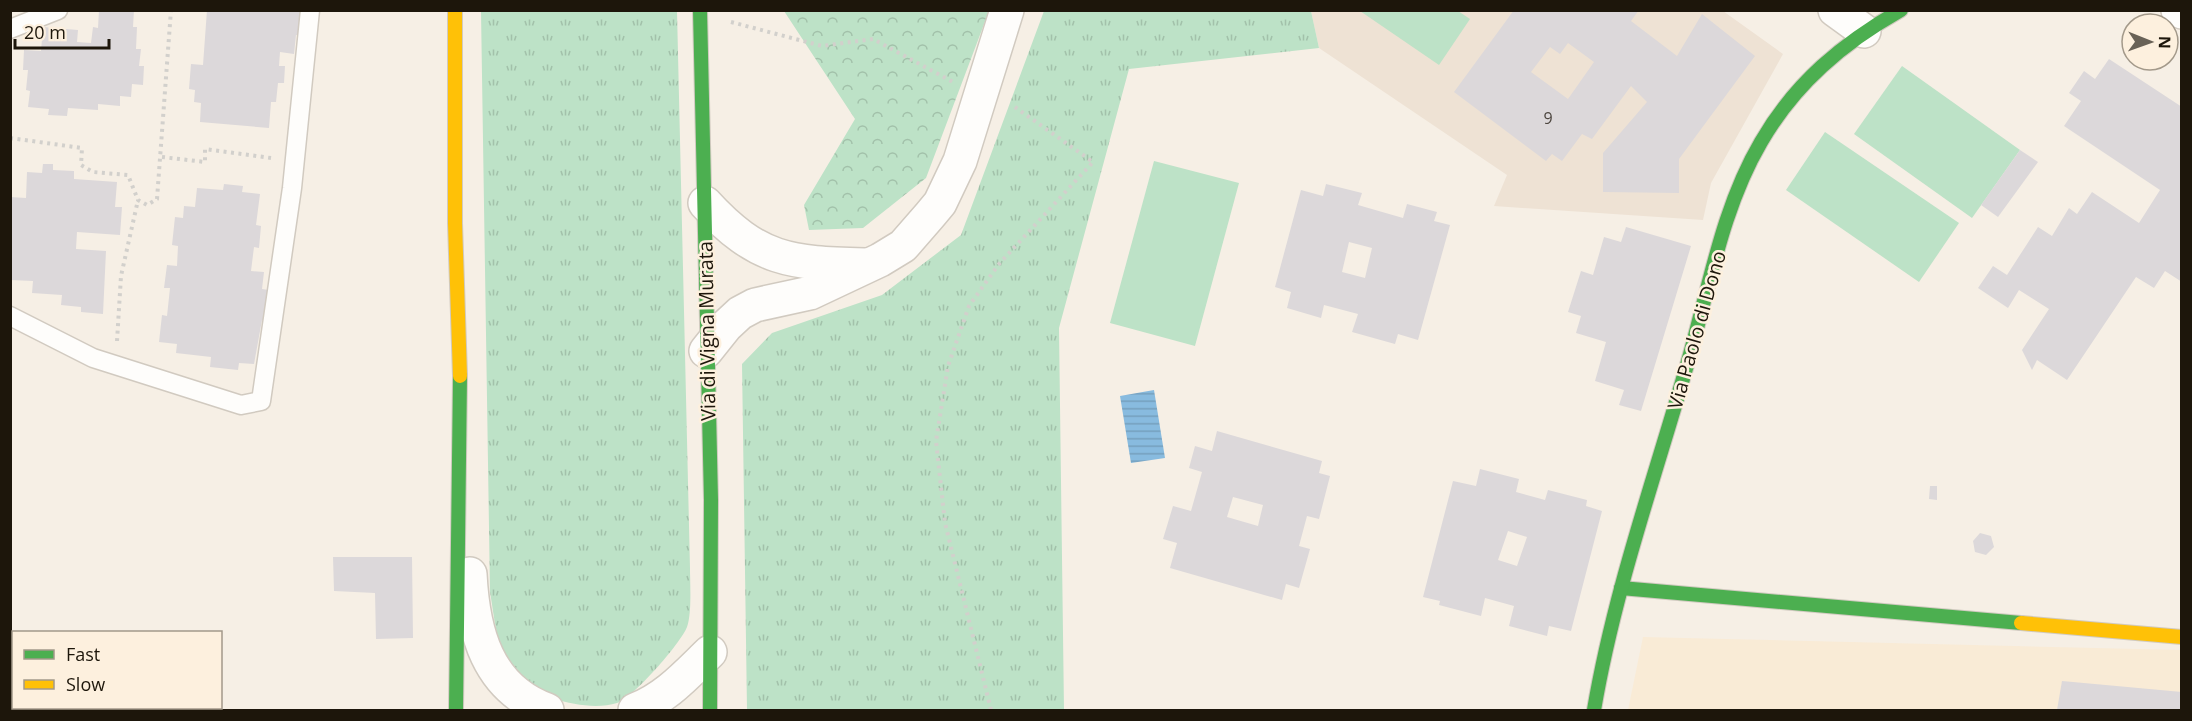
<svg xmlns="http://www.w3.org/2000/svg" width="2192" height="721" font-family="'Open Sans',sans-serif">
<defs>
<pattern id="grass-tufts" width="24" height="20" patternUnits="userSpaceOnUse" patternTransform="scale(1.5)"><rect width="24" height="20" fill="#bde2c7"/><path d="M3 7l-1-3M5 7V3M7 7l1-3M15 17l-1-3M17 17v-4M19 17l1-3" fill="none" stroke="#a2c1aa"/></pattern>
<pattern id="forest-crowns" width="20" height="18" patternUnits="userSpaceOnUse" patternTransform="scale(1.5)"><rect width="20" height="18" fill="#bde2c7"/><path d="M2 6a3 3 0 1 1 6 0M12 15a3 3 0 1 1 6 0" fill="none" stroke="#a2c1aa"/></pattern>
<pattern id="water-rules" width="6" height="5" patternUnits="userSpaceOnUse" patternTransform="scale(1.5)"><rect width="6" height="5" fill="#88bbdf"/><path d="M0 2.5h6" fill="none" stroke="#75a0be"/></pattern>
</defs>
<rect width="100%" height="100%" fill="#f6efe5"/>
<polygon fill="#f9ebd6" points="1643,637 2181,650 2181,710 1628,710"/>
<polygon fill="#eee2d4" points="1311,11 1723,11 1783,54 1711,183 1703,220 1494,206 1507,175 1319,48"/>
<g fill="url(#grass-tufts)">
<path d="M481,11h196l13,557c0,15 2,45 -3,59 -6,16 -55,72 -70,76 -29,9 -77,-4 -98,-25 -22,-22 -24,-57 -29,-86z"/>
<polygon points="1044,11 1311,11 1319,48 1129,69 1059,328 1064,710 747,710 742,364 772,333 882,295 961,235"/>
</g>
<polygon fill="url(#forest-crowns)" points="784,11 989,11 926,178 863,228 809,230 804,205 855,119"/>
<g fill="#bde2c7">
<polygon points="1360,11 1458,11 1470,19 1439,65"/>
<polygon points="1902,66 2020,150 1972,218 1854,134"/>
<polygon points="1825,132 1959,223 1919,282 1786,190"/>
<polygon points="1154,161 1239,183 1195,346 1110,323"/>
</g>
<polygon fill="url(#water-rules)" points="1154,390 1165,458 1131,463 1120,396"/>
<g fill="#dcd8da" fill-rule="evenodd">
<polygon points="99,10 134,10 133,27 137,27 136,49 141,49 139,66 144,66 143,85 132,84 131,97 120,96 120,106 98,104 98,110 68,108 67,116 48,115 49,109 28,107 30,91 26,90 28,70 23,70 24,50 41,51 43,27 78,30 77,42 91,43 93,27 98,28"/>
<polygon points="207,10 307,10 304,36 296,35 294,54 280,52 279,66 285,66 284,83 278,83 276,102 271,102 269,128 200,122 201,103 194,102 195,90 189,89 191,64 203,65"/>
<path d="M1514,10h125l-8,11 46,35 25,-42 53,42 -76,103v34l-76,-1v-39l44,-51 -16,-16 -39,53 -10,-5 -20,27 -10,-7 -6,7 -92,-69zM1568,43l26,19 -26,37 -37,-27 19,-25 10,7z"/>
<polygon points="2109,59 2182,107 2182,282 2165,271 2154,288 2136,277 2067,380 2037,360 2032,370 2022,350 2049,309 2019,290 2008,308 1978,288 1993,266 2007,275 2038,227 2052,236 2069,208 2077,214 2092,192 2139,223 2160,190 2064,126 2081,101 2069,93 2084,71 2095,79"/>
<polygon points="2020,150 2038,162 1998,217 1981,205"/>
<polygon points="43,164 53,164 53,170 74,171 74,179 117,182 115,207 122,207 120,235 77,232 76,249 106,251 103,314 81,312 81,307 61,305 62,295 32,293 33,281 10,280 10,197 26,198 27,172 42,173"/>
<polygon points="224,184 243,186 242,192 260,194 256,225 261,226 259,248 254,247 251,271 264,272 262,289 269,290 266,320 262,320 254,364 239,363 238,370 210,367 211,357 176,353 177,344 159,342 162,315 167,316 170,288 164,288 167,265 177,266 178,246 172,245 175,217 183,218 184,206 195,207 197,188 223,190"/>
<path d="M1326,184l36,9 -4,12 45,13 4,-14 30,8 -3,9 16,4 -32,115 -20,-6 -3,10 -43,-12 6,-18 -34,-9 -3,13 -34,-10 4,-16 -16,-5 26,-97 22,6zM1349,242l23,6 -7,30 -23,-6z"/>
<polygon points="1626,227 1691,246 1641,411 1619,405 1624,390 1595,381 1606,342 1576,333 1581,316 1568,312 1581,271 1593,275 1604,237 1621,242"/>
<path d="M1217,431l105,30 -3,12 11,3 -11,43 -12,-3 -8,30 11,3 -11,39 -13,-4 -4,16 -112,-32 7,-25 -14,-4 10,-33 18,5 11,-39 -13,-4 6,-22 17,5zM1233,497l30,8 -5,21 -31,-9z"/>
<path d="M1480,469l39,10 -3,13 29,8 3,-10 39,10 -1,6 16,5 -31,120 -22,-5 -2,10 -38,-10 5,-20 -29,-8 -4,18 -42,-11 1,-4 -17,-4 30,-116 23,5zM1508,531l19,6 -10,29 -19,-6z"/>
<polygon points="1930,486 1937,486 1937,500 1929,499"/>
<polygon points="1980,533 1991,536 1994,547 1986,555 1975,552 1973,541"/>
<polygon points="333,557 412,557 413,638 376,639 375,593 334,591"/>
<polygon points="2062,681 2182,692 2182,710 2057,710"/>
</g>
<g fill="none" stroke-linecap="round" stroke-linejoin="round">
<g stroke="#d1cac0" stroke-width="21">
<g id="lane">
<polyline points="10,29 58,10"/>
<polyline points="10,316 93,358 241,405 261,401 292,188 310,10"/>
</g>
</g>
<g stroke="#d1cac0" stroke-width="36">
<g id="street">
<polyline points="1835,10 1864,31"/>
<polyline points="2178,10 2182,12"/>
<path d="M705,203c53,58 85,60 160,62"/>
<polyline points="706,351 726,326 740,313 755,305 810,293 880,260 903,246 930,215 940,203 960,161 1007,10"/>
<path d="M470,574c3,58 17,114 77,136"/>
<path d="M635,710c31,-12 51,-35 75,-58"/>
</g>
</g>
<g stroke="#d1cac0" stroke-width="16">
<g id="fast">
<polyline points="700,10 711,500 710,710"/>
<polyline points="1621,588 2021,623"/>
<polyline points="456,710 460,376"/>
<path d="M1594,710c20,-118 60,-230 93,-345 22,-75 34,-155 74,-223 34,-59 82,-99 140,-132"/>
</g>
</g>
<g stroke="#d1cac0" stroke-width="16">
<g id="slow">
<polyline points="455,10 455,223 460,376"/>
<polyline points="2021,623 2182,637"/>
</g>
</g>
<g stroke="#d2d0cc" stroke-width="4" stroke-dasharray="3 4.5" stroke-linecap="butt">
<polyline points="731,22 822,46 873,39 953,82"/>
<polyline points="10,138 82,148 81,165 93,172 128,175 138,200 147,205 157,199 171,10"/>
<polyline points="162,157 205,162 205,149 271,158"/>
<polyline points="117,341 121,276 138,200"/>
<polyline points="991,710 945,523 936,441 948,366 969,306 999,264 1093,162 1012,105"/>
</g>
<use href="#lane" stroke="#fefdfb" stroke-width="18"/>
<use href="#street" stroke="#fefdfb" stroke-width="33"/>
<use href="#fast" stroke="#4caf50" stroke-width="14"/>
<use href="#slow" stroke="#ffc107" stroke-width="14"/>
</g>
<g text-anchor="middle" stroke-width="5" stroke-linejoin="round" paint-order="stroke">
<g font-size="16" fill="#4d463f">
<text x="1548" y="124">9</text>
</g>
<g font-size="20" fill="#1d160b" stroke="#fdf0de">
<text transform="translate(1697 330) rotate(-74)" y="7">Via Paolo di Dono</text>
<text transform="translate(707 331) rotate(-91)" y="7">Via di Vigna Murata</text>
</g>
</g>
<rect width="2192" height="721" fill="none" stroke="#1d160b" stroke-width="24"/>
<rect x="12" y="631" width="210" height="78" fill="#fdf0de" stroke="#a3998a" stroke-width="1.5"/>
<rect x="24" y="650" width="30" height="9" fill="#4caf50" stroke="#a3998a" stroke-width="1.5"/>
<text x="66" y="661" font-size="18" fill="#1d160b">Fast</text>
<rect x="24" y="680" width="30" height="9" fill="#ffc107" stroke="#a3998a" stroke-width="1.5"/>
<text x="66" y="691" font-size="18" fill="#1d160b">Slow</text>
<g transform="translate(2150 42) rotate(91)"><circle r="28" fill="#fdf0de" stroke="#a3998a" stroke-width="1.5"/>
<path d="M0-4.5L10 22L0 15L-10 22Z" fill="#696257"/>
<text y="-9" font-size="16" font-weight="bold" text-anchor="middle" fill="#1d160b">N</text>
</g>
<path d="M15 39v9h94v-9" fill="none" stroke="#1d160b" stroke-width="3"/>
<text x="24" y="39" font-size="18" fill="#1d160b" stroke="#fdf0de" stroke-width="4.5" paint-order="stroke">20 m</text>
</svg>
